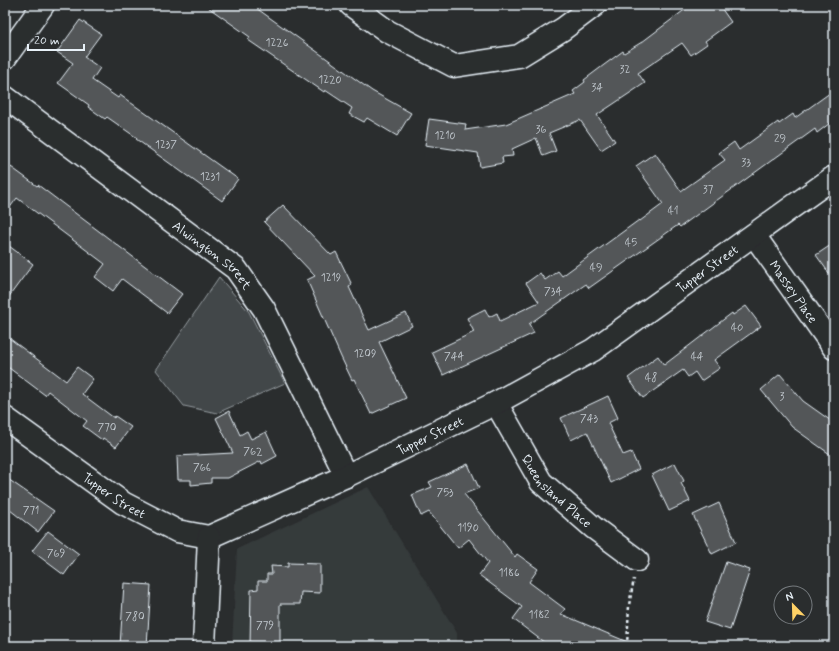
<svg xmlns="http://www.w3.org/2000/svg" width="839" height="651" font-family="Mynerve,sans-serif">
<rect width="100%" height="100%" fill="#2a2d2e"/>
<filter id="ink" filterUnits="userSpaceOnUse"><feTurbulence type="fractalNoise" baseFrequency=".025" numOctaves="2"/><feDisplacementMap in="SourceGraphic" scale="8" xChannelSelector="R" yChannelSelector="G"/><feConvolveMatrix kernelMatrix="1 2 1 2 8 2 1 2 1" color-interpolation-filters="sRGB"/></filter>
<g filter="url(#ink)">
<polygon fill="#363a3b" points="368,487 457,633 457,646 232,646 237,549"/>
<polygon fill="#424648" stroke="#959ca0" points="219,277 249,312 285,383 217,413 184,406 156,370"/>
<g fill="#535759" stroke="#e8f1f8">
<polygon points="205,5 252,5 372,91 411,113 397,136 367,118 364,122 349,114 352,108 325,90 324,92 248,40 250,37"/>
<polygon points="691,5 719,5 731,22 705,41 707,44 691,55 682,43 638,73 645,83 597,115 615,141 601,150 580,120 549,133 556,151 543,156 536,138 512,149 513,156 502,157 503,163 480,167 478,153 425,145 429,119 466,124 465,130 506,124 575,94 573,91 585,82 584,80 604,65 623,51 624,53 642,42"/>
<polygon points="80,20 101,34 84,57 100,68 92,80 118,98 120,95 238,179 222,201 136,139 137,138 107,117 105,119 88,107 89,105 58,83 73,63 57,52"/>
<polygon points="834,90 834,120 817,133 815,129 680,227 678,225 589,288 586,284 529,324 534,333 443,375 432,352 474,332 467,318 485,309 489,317 497,313 500,321 539,302 526,283 540,273 545,280 558,271 562,276 639,220 640,221 663,204 636,166 655,153 681,191 725,160 719,153 734,142 739,150 778,122 779,124 793,114 795,118"/>
<polygon points="11,167 37,186 38,185 182,294 167,313 122,279 113,291 95,277 105,264 17,198 5,214 5,174"/>
<polygon points="283,205 331,255 336,252 352,285 349,287 369,330 406,313 412,326 379,342 406,398 371,414 354,379 352,380 341,357 307,280 315,276 264,222"/>
<polygon points="5,243 33,264 5,302"/>
<polygon points="834,243 834,280 816,255"/>
<polygon points="746,306 761,326 714,360 720,368 701,381 695,372 688,377 683,370 643,398 628,378 658,356 664,365 732,313 733,315"/>
<polygon points="5,335 66,381 77,367 93,379 82,394 114,418 115,416 131,427 116,447 103,438 102,440 83,426 87,421 48,391 45,395 5,365"/>
<polygon points="780,374 803,401 834,423 834,457 792,427 761,390"/>
<polygon points="608,396 618,418 608,423 623,455 631,452 639,469 611,483 587,432 571,440 561,418"/>
<polygon points="229,411 240,435 247,431 251,439 266,432 277,456 262,464 261,461 228,478 211,478 211,483 191,485 191,480 178,480 177,456 233,453 216,418"/>
<polygon points="675,463 684,481 681,483 690,501 669,511 652,475"/>
<polygon points="468,464 479,488 464,494 515,557 517,554 538,569 529,582 565,609 561,614 637,646 549,646 513,619 522,607 479,575 488,563 469,539 458,548 429,512 421,516 412,495 432,487 429,482"/>
<polygon points="5,477 54,511 38,532 5,506"/>
<polygon points="719,503 736,542 712,554 693,515"/>
<polygon points="48,531 79,554 64,575 32,551"/>
<polygon points="726,562 750,570 730,630 705,622"/>
<polygon points="288,563 320,564 320,593 301,592 300,604 280,604 280,646 250,646 251,590 258,589 258,581 267,581 267,574 272,574 271,566 288,567"/>
<polygon points="124,583 151,585 147,646 120,646"/>
</g>
<g fill="none" stroke-linecap="round" stroke-linejoin="round">
<g stroke="#e8f1f8" stroke-width="25">
<g id="minor">
<polyline points="351,5 387,31 454,66 519,56 563,29 595,5"/>
<polyline points="5,58 43,5"/>
<path id="s1" d="M5,97l231,172 28,40 82,167"/>
<path id="s2" d="M754,235l80,113"/>
<path id="s3" d="M496,403l45,79 53,46 43,32"/>
<path id="s4" d="M5,418l118,85 54,28 32,6 137,-61 150,-73 97,-53 241,-173"/>
<polyline points="204,646 209,537"/>
</g>
</g>
<polyline stroke="#e8f1f8" stroke-width="2.5" stroke-dasharray="3 3" stroke-linecap="butt" points="627,646 629,605 634,579"/>
<use href="#minor" stroke="#2a2d2e" stroke-width="22"/>
</g>
</g>
<g text-anchor="middle" stroke-width="3.5" stroke-linejoin="round" paint-order="stroke">
<g font-size="11" fill="#c3cad0">
<text x="277" y="46">1226</text>
<text x="625" y="73">32</text>
<text x="330" y="83">1220</text>
<text x="597" y="91">34</text>
<text x="541" y="133">36</text>
<text x="445" y="139">1210</text>
<text x="780" y="142">29</text>
<text x="166" y="148">1237</text>
<text x="746" y="166">33</text>
<text x="210" y="180">1231</text>
<text x="708" y="193">37</text>
<text x="673" y="214">41</text>
<text x="631" y="246">45</text>
<text x="596" y="271">49</text>
<text x="331" y="281">1219</text>
<text x="553" y="295">734</text>
<text x="737" y="331">40</text>
<text x="365" y="357">1209</text>
<text x="454" y="360">744</text>
<text x="697" y="360">44</text>
<text x="651" y="381">48</text>
<text x="782" y="400">3</text>
<text x="589" y="422">743</text>
<text x="107" y="431">770</text>
<text x="253" y="455">762</text>
<text x="202" y="471">766</text>
<text x="445" y="496">753</text>
<text x="31" y="514">771</text>
<text x="468" y="531">1190</text>
<text x="56" y="557">769</text>
<text x="509" y="576">1186</text>
<text x="539" y="618">1182</text>
<text x="135" y="620">780</text>
<text x="265" y="629">779</text>
</g>
<g font-size="13" fill="#e8f1f8" stroke="#2a2d2e">
<text dy="5" stroke="none"><textPath href="#s1" startOffset="261">Alwington Street</textPath></text>
<text dy="5" stroke="none"><textPath href="#s4" startOffset="806">Tupper Street</textPath></text>
<text dy="5" stroke="none"><textPath href="#s2" startOffset="69">Massey Place</textPath></text>
<text dy="5" stroke="none"><textPath href="#s4" startOffset="482">Tupper Street</textPath></text>
<text dy="5" stroke="none"><textPath href="#s3" startOffset="108">Queensland Place</textPath></text>
<text dy="5" stroke="none"><textPath href="#s4" startOffset="134">Tupper Street</textPath></text>
</g>
</g>
<rect width="839" height="651" fill="none" stroke="#2a2d2e" stroke-width="20"/>
<rect x="10" y="10" width="819" height="631" fill="none" stroke="#e8f1f8" stroke-width="1.5" filter="url(#ink)"/>
<g transform="translate(793 605) rotate(337)"><circle r="19" fill="#2a2d2e" stroke="#767b7f"/>
<path d="M0-3L7 15L0 10L-7 15Z" fill="#ffd166"/>
<text y="-6" font-size="11" font-weight="bold" text-anchor="middle" fill="#e8f1f8">N</text>
</g>
<path d="M28 44v6h56v-6" fill="none" stroke="#e8f1f8" stroke-width="2"/>
<text x="34" y="44" font-size="12" fill="#e8f1f8" stroke="#2a2d2e" stroke-width="3" paint-order="stroke">20 m</text>
</svg>
